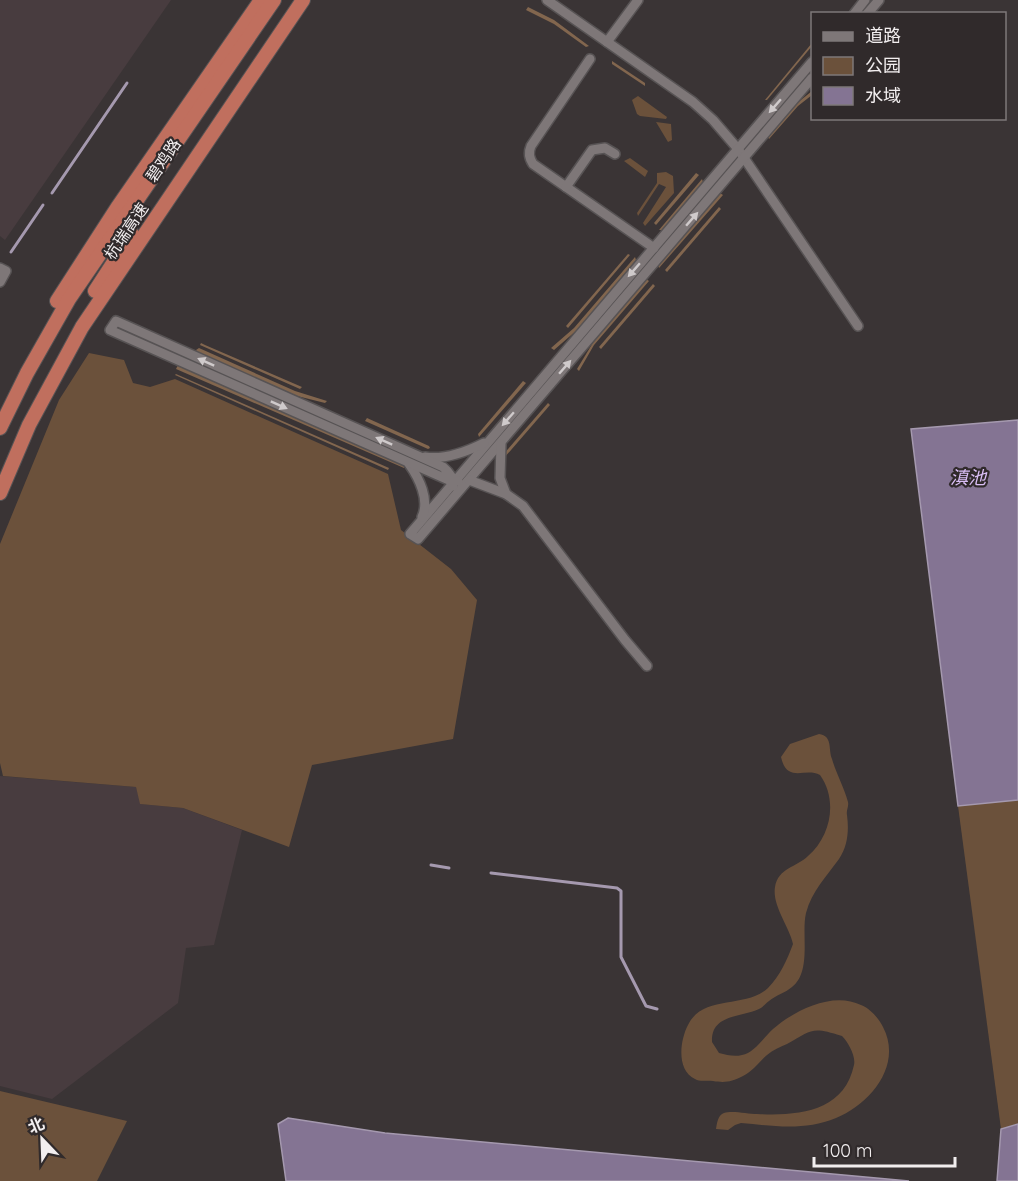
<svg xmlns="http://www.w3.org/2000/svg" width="1018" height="1181" font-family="Quicksand,'Noto Sans SC',sans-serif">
<rect width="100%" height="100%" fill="#3a3435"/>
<g fill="#483c3f">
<polygon points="0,0 171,0 5,240 0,236"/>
<polygon points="0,776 136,787 141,804 183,808 242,830 214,945 186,948 178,1003 52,1099 0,1086"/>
</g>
<g fill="#6b513b">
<polygon points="638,96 667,117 666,119 640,116 637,114 632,100"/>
<polygon points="656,122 671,124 672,140 668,142"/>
<polygon points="630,158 648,171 645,177 624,161"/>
<polygon points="666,172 673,176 674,193 645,226 643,223 666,187 659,184 638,216 637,213 657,183 657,173"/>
<polygon points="89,353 124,360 133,383 150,387 175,379 388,474 401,530 451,569 477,600 453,739 312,765 289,847 183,808 140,804 136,787 3,776 0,763 0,544 59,400"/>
<path d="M819,734c14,2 9,15 13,25 4,14 12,28 16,43 1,5 -2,8 -1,13 2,15 1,31 -8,44 -13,18 -27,32 -33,54 -5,21 6,58 -14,74 -7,6 -16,8 -23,14 -4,3 -6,6 -10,8 -19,9 -48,5 -47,33l7,11c8,2 15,4 23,2 12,-2 22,-18 31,-26 22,-19 60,-38 88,-24 10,4 18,14 22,22 20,38 -13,77 -47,91 -31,13 -62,8 -95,5l-6,2 -7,5 -12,-1c1,-6 2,-14 8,-16 8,-3 24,1 33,1 41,2 87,-2 97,-49 2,-9 -6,-23 -12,-29 -31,-10 -30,-6 -55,8 -7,3 -14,6 -20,11 -8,7 -14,16 -24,21 -12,6 -18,7 -30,5 -7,-1 -13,1 -18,-2 -19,-9 -15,-39 -7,-54 15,-31 58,-16 80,-37 12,-12 19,-28 25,-44 -4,-18 -21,-38 -18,-57 3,-19 22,-20 33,-31 23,-20 30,-56 12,-81 -15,-8 -33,9 -39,-18l9,-13z"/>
<polygon points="1018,800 1018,1124 1001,1129 958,806"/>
<polygon points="0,1091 127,1121 97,1181 0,1181"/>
</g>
<g fill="#82664e">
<polygon points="528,7 554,20 589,46 586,47 554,24 526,10"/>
<polygon points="812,43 812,46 767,100 765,100"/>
<polygon points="612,61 645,83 645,86 612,64"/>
<polygon points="812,91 812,95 798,106 769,139 768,137 796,104"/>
<polygon points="696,173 699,175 656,225 654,223"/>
<polygon points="702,179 703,182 662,230 659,230"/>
<polygon points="720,193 723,195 659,268 658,265"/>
<polygon points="719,207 721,209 667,272 665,270"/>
<polygon points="628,254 630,255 568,328 566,326"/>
<polygon points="635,257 636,260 577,330 554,350 551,348 574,328"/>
<polygon points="646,279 649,281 594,345 579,371 577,369 594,341"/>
<polygon points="653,284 655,286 601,349 599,347"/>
<polygon points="201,343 205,345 302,387 300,389 200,345"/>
<polygon points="199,348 295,391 327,401 325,403 293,395 197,352 196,350"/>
<polygon points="178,365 404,465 404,468 176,369"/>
<polygon points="176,374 389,468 388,470 175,375"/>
<polygon points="523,381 526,383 479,437 478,434"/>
<polygon points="548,403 550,405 504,458 502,456"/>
<polygon points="367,418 429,446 430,448 428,449 365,421"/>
</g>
<g fill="#847493" stroke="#a599af" stroke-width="1.5">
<polygon points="1018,420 1018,800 958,806 911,429"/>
<polygon points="288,1118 385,1133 909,1181 286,1181 278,1124"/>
<polygon points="1018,1124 1018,1181 997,1181 1001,1129"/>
</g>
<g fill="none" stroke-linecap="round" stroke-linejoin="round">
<g stroke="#a599af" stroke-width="3">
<polyline points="52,193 127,83"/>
<polyline points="11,252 43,205"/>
<polyline points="431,865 449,868"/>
<polyline points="491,873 617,888 621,891 621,957 646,1006 657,1009"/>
</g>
<g stroke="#575354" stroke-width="12">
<g id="minor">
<polyline points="547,0 693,102 713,120 738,149 858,326"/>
<polyline points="854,14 865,0"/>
<polyline points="867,14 879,0"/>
<polyline points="607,42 638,0"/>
<path d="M590,59l-59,87c-3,7 -2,12 2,18l121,84"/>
<polyline points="812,62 410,534 418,539 812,78"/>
<polyline points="566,187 592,150 605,148 615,154"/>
<polyline points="0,268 6,271 0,282"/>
<polyline points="501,444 500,478 506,494"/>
<path d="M425,457c20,3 41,-5 59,-14"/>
<path d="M409,464c10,14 21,36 13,53"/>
<polyline points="469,480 506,494 523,506 625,640 647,666"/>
<path d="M453,486c1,-8 -4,-14 -10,-19l-327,-146 -6,9 343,152 5,-1"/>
</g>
</g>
<g stroke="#575354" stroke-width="16">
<g id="highway">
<polyline points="95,291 132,234"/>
<polyline points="57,301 117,208 261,0"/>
<polyline points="0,428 27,373 69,299 274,0"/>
<polyline points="0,493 29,425 82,327 303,0"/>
</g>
</g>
<use href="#minor" stroke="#7e7778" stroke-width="9"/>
<use href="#highway" stroke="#c06f5e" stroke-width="14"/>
</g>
<defs><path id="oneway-solid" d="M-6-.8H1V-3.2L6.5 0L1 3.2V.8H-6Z" transform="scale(1.5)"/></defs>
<g fill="#cfcacb">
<use href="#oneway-solid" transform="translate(775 106) rotate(131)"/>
<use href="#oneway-solid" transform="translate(692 219) rotate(-49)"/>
<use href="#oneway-solid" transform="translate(634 270) rotate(131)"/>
<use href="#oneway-solid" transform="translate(206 362) rotate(-156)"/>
<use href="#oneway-solid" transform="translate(565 367) rotate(-49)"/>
<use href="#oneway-solid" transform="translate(279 405) rotate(24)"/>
<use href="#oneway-solid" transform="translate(508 419) rotate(131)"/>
<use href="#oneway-solid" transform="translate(384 441) rotate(-156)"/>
</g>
<g text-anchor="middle" stroke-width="4.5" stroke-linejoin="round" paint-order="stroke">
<g font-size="16" fill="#f2eeef" stroke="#302a2b">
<text transform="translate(163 160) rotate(-56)" y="6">碧鸡路</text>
<text transform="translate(126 231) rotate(-56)" y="6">杭瑞高速</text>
</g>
<g font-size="18" font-style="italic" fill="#dabff6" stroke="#302a2b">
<text x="968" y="484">滇池</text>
</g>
</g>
<rect x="811" y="12" width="195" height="108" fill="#302a2b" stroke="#7e7879" stroke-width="1.5"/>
<rect x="823" y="32" width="30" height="9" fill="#7e7778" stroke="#7e7879" stroke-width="1.5"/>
<text x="865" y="42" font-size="18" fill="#f2eeef">道路</text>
<rect x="823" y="57" width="30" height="18" fill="#6b513b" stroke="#7e7879" stroke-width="1.5"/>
<text x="865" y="72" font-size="18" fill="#f2eeef">公园</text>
<rect x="823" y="87" width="30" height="18" fill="#847493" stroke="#7e7879" stroke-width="1.5"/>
<text x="865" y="102" font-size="18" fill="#f2eeef">水域</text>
<g transform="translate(42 1139) rotate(337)" stroke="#302a2b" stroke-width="4.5" paint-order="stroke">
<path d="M0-4.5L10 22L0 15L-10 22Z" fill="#f2eeef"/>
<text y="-9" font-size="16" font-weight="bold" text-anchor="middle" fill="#f2eeef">北</text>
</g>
<path d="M814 1157v9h141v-9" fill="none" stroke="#f2eeef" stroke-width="3"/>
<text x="823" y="1157" font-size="18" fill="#f2eeef" stroke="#302a2b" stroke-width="4.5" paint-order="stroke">100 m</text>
</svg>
